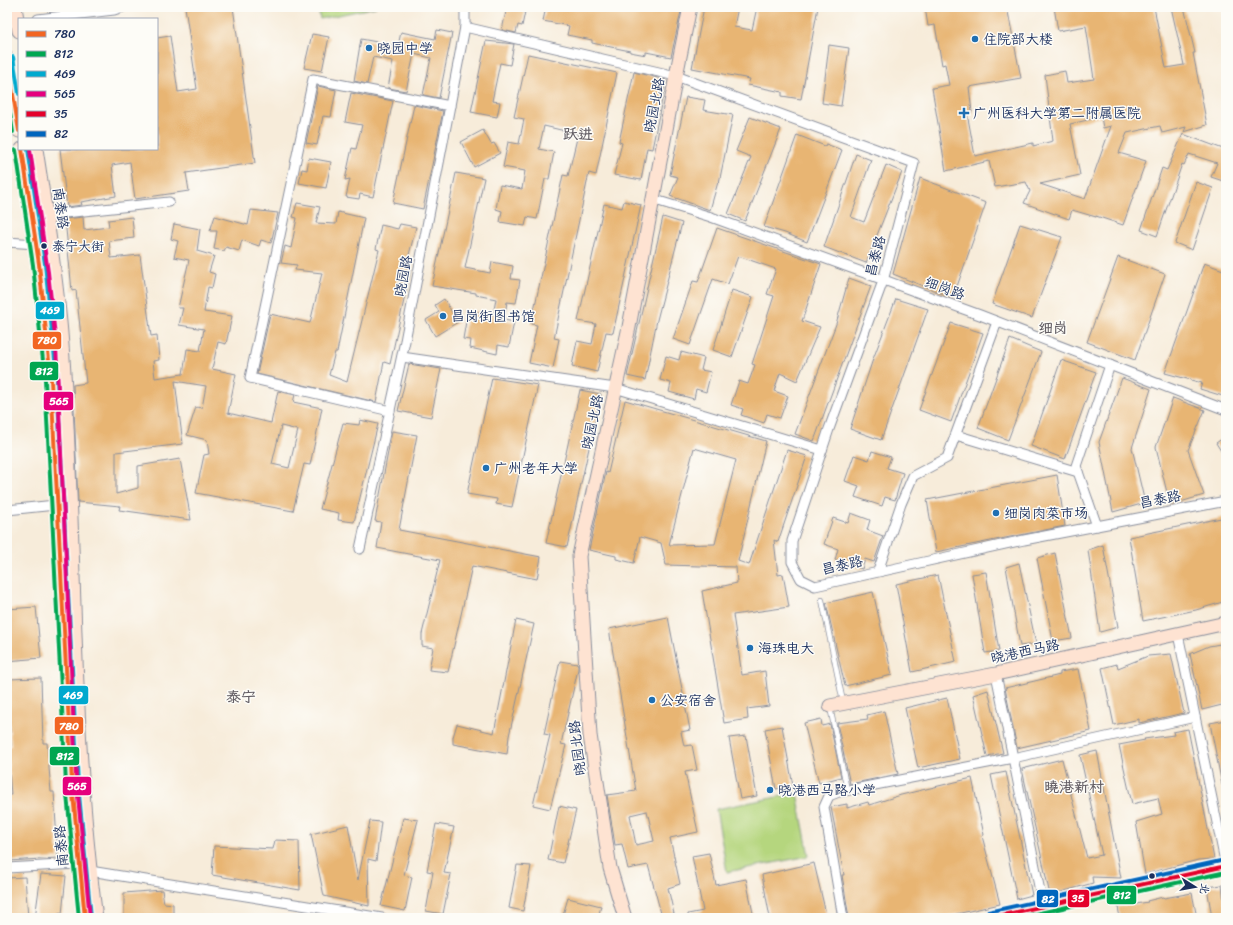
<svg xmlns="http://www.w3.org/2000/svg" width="1233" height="925" font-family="Sriracha,'LXGW WenKai TC',sans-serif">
<rect width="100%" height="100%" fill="#fdfcf7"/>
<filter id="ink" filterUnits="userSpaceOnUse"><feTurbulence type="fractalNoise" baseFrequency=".025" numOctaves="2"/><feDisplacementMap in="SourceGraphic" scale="8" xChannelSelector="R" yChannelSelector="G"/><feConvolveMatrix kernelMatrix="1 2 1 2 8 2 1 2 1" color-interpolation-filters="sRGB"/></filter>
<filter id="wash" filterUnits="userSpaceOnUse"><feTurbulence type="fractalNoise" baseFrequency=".012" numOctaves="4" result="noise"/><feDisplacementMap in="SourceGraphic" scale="16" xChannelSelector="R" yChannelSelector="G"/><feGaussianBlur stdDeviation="0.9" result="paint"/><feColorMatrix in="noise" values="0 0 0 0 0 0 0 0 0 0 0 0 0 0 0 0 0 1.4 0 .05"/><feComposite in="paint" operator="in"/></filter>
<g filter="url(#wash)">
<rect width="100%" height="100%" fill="#f7ecda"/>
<g fill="#b5d67e" stroke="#68826e">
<polygon points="318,7 376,7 320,19"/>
<polygon points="797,793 809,856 727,872 716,809"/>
</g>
<g id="blocks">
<g fill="#e8b573" fill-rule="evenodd">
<polygon points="185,7 233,7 255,163 186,173 189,191 135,199 130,162 112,165 116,196 81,202 82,205 67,207 60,149 157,149 157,38 170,36 178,92 197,89"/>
<polygon points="507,7 526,7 522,26 518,25 516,33 502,30"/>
<polygon points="546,7 682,7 671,57 646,52 646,55 630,52 630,51 592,43 592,40 567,35 569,26 543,21"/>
<polygon points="704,7 738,7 734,27 752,30 757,7 818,7 801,99 782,96 782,92 748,85 750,79 692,68"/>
<path d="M925,7h82l14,71 -52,9 3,25 -5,1 8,43 58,-13v3l20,-5 -8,-66 20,-4 2,12 27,-4 -8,-53 -28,5 -4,-24h100l12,61 18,-3 -13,-58h13l11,46h-2l14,72 -23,7 2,-5 -24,6 -2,-7 -33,7 -8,20 27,8 -23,64 -27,-9v1l-24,-7 -3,9 -45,-16 6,-12 -4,-9 -31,5 -6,-26 -43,10 -14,-83 17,-3 -4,-21 -3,1 -7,-40 -7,1zM1101,117l2,11 8,-2 -26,73 -45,-15 40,-9 -10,-51z"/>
<polygon points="437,30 452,33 439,98 423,95 431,58 414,54 406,91 388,88 393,61 373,57 367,84 354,81 361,39 398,46 401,32 435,39"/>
<polygon points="312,34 329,37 322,71 304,68"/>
<polygon points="486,41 514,44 510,65 500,63 492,101 500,102 497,117 471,112"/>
<polygon points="829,45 849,48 841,106 822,103"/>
<polygon points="528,54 617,73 596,175 589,173 554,338 559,339 553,368 529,363 537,325 531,324 563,175 568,176 578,134 544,126 539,149 554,152 549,179 545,179 537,219 527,217 525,226 500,222 502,211 496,209 500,185 522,189 525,171 503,167 508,142 519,144 524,119 514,117"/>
<polygon points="634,72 666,80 652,149 647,148 641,180 614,175 622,143 619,142"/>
<polygon points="318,86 336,90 331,117 323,116 317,145 306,143"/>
<polygon points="351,93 393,101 373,197 360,194 359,199 346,197 350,179 345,180 352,148 356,149 362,125 345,122"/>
<polygon points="686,97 705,100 703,110 733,115 719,183 718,182 710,210 670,196 678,177 670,175"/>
<polygon points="414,105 443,111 423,209 393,203"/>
<polygon points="750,117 781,129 745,221 728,214 751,157 736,151"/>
<polygon points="483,130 491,144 494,143 500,153 474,167 461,142"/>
<polygon points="1183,134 1223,149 1226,143 1226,182 1211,177 1217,163 1189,154 1184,165 1182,164 1157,236 1141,230 1162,168 1167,170"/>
<polygon points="797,135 825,146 826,144 842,150 807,242 785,233 764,227"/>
<polygon points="856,154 871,160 851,217 864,222 886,165 902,172 866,263 824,247"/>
<polygon points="309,158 331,162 326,188 299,183 302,169 307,170"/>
<polygon points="456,173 484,178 465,268 490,273 492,262 513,266 511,279 520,280 516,303 507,302 504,320 514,322 509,347 498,345 497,354 470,348 471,340 463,339 468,310 493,315 496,299 476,295 476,293 432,286"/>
<polygon points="920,178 986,203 953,298 893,274"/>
<polygon points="1196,182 1213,188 1192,250 1175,243"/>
<polygon points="624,201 641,205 613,333 606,332 597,372 572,366 577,341 592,344 596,324 578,321 604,204 622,208"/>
<polygon points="297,203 320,207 316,223 336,224 338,212 364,218 337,352 335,352 329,375 347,382 379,250 376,249 381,225 398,229 400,224 416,227 406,267 411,268 390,364 384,362 376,402 257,374 270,314 310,323 322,273 295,270 297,265 281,263 285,246 291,248 297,218 293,217"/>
<polygon points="251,210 278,213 271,243 261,240 259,246 242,240 239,251 226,247 224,251 214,249 217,231 210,231 215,216 248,225"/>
<path d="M83,217l1,13 25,-3 -1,-7 24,-3 2,21 -25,3 2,17 29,-3 11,81 6,-1 2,25 -6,1 2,17 28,-4 4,-25 13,2 4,-22 -25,-4 4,-17h-5l11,-48 -15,-3 4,-16 -7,-2 3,-15 26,5 -3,22 17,5 -5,16 6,2 -3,14 -4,-1 -4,25 28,4 -6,28 -8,-2 -6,27 24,5 -8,39 43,10 7,-32 17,4 -2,7 29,6 -12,57 -6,-1 -11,47 -97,-18 8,-38 5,-1 -2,-14 -20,-5 9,-28 6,1 4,-22 -31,-5 8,63 -67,8v42l22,-6v-22l42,-7 11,61 -72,-10 1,-4 -42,-4 -5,-117 13,-2 -10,-93 -4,1 -7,-72zM281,426l17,4 -9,38 -17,-4z"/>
<polygon points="663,217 682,223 657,320 645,380 627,376"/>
<polygon points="1020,224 1062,237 1032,318 992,304"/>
<polygon points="717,228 821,264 802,321 820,327 797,381 780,373 774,391 788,396 780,418 767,414 764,423 741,415 743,409 731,405 739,381 748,384 755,365 752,364 774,296 767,294 776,269 738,256 728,284 713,279 690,345 673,339 693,281 698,282"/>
<polygon points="1118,257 1165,274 1135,360 1087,342"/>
<polygon points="1204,263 1226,271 1226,397 1200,389 1202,383 1165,373"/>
<polygon points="849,278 871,286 814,441 795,434 836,324"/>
<polygon points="732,290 753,297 732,357 713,350"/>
<polygon points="444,299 458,322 435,336 426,320 439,312 435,305"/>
<polygon points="896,299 928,309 881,440 850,429 873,359"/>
<polygon points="951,323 983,333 951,422 919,410"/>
<polygon points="1010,339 1041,352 1008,440 978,428"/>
<polygon points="681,352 704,358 701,370 711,372 706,392 696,389 694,399 669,392 671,383 660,380 666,356 679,360"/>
<polygon points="1061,360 1096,372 1065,459 1031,446"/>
<polygon points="409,364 441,369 431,417 398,411"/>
<polygon points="492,378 538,385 512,507 496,504 497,499 467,494"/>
<polygon points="1122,378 1151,389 1132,448 1145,503 1113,512 1099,442"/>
<polygon points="580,390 601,394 567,547 546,543"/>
<polygon points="1173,398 1205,410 1188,450 1204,495 1170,505 1156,447"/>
<path d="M625,400l141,41 -28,120 11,4 38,-115 20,6 -29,86 -4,-2 4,35 5,-1 6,33 -56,8 9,60 23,-4 4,35 -22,3 1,10 -24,4 -22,-132 35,-8 -1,-16 -70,-2 -5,-22 -21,-6 -6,26 -18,-4v-3l-27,-6 17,-78 2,1zM694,448l42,12 -21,84 -46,1z"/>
<polygon points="360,420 378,424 354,522 338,520 339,513 320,509 343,423 359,425"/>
<polygon points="392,431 417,435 399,530 541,557 537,579 472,566 448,672 429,670 433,648 422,646 422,634 440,560 377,548 381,522 375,521"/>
<polygon points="1226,436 1226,459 1216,443"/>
<polygon points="872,451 891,457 887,468 903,473 895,500 885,497 882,506 855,497 859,486 845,481 854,455 869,460"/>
<polygon points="1057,475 1065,526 936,552 927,500"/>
<polygon points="851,513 870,520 867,530 883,536 874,562 865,559 862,569 835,560 838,549 824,544 833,518 848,523"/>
<polygon points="1226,517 1226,601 1196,610 1143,621 1129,537"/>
<polygon points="1103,545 1118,627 1100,632 1088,550"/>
<polygon points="1055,553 1072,638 1053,641 1037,558"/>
<polygon points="1019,563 1036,644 1020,646 1006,567"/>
<polygon points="986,572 999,651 985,653 972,574"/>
<polygon points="938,575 956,662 912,672 896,584"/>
<polygon points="873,592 892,675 845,686 826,603"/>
<polygon points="36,607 41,658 7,661 7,609"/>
<path d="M668,617l22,113 -9,2 3,14 8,-1 5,25 -12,2 13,60 -28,6 10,46 -12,4 6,26 -12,3 -14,-52 -20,4 -6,-25 -7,1 -8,-50 29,-4 -27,-162zM647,811l7,30 -18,4 -6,-30z"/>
<polygon points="516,620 534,624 509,736 507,754 453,744 453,737 457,724 494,733"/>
<polygon points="1226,643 1226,704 1202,710 1190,654 1209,646"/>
<polygon points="1171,654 1184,713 1139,723 1139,719 1114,725 1102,668 1117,664 1118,668 1148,656"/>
<polygon points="560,661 578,664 578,669 561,744 566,745 550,809 533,805 550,735 544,734"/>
<polygon points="1078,669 1091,731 1017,748 1005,688 1060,675 1060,672"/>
<polygon points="41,678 43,743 47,743 51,792 54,792 58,858 8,861 7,795 11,795 7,746 11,746 9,719 7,720 7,679"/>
<polygon points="988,690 1003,753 987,756 973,695"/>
<polygon points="947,698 960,759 918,768 905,708"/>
<polygon points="884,711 898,774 850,784 837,723 868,719 867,715"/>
<polygon points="821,719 822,726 830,724 841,777 819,783 804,723"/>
<polygon points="1226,720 1226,784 1222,785 1210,723"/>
<polygon points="782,726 793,786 776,789 765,729"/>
<polygon points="1188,729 1214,859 1198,860 1145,874 1136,822 1162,814 1158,798 1132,804 1119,745 1145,740 1144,739 1174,735 1173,732"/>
<polygon points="746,736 757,796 740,799 729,738"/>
<polygon points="1097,751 1121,878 1092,877 1093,883 1050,895 1022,769 1062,759 1087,858 1102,855 1080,755"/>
<polygon points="1006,772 1032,895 1017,899 991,775"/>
<polygon points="972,778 984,835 982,836 1000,904 939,918 849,918 842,875 844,875 831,807 847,804 847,808 868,802 869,805 901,795"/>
<polygon points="559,806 576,810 563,863 548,860"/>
<polygon points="403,818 418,820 404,875 412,877 405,911 381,906"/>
<polygon points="370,821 381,822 376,861 368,859 369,906 324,896 311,834 348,825 358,880"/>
<polygon points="436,824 454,827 444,873 451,874 443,914 426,911 433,872 427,871"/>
<polygon points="275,840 299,841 300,890 212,875 214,846 273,849"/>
<polygon points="709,853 716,885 746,879 754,918 688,918 688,914 703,911 692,856"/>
<polygon points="814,863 827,918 770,918 762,875"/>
<polygon points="517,865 531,866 523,911 509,908"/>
<polygon points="41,874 66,876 62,914 59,913 59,918 35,918"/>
<polygon points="25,877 28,918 8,918 7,878"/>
<polygon points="1222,885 1226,918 1212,918 1207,887"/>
<polygon points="162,890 164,903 173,904 173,918 124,918 124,893"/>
<polygon points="1192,893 1197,918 1120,918 1118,907 1148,902 1147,901 1163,897 1164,898"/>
<polygon points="568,898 601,906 598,918 562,918"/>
</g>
</g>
</g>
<g filter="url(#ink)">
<use href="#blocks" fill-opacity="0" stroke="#898e9c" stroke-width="1"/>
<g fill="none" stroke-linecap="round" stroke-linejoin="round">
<g stroke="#898e9c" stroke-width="6">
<g id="lane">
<polyline points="822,600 843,702"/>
<polyline points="830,707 847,790"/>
</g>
</g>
<g stroke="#898e9c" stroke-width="11">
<g id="street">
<polyline points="38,19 114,10 123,7"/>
<polyline points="7,23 19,21"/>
<polyline points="465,27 676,76 914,163 883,281 829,429 792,541 792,562 801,579 815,586 1024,540 1226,501"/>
<polyline points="652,199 711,217 980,315 1226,410"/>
<polyline points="46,215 169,202"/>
<polyline points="7,242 36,244"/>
<polyline points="402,357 615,388 822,450"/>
<polyline points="390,411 250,378 313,79 450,106"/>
<polyline points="956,435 1078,472"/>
<polyline points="7,510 65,504"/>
<polyline points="1097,526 1076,466 1110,365"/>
<polyline points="360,549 405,341 465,27 465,7"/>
<polyline points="878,571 901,504 913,476 947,458 997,322"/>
<polyline points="1178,634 1226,866"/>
<polyline points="996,674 1043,906"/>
<polyline points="7,868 78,864"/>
<polyline points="90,871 382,918"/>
<polyline points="843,918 824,807 829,796 839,792 1013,758 1195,717"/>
</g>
</g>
<g stroke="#898e9c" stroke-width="15">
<g id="secondary">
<polyline points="15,7 19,31"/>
<polyline points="7,58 19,131"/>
<path d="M22,149c12,77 23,154 29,231 15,179 10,360 34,538"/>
<path d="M36,149c10,65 21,131 26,196 15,191 8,383 34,573"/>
<polyline points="830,706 996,674 1226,623"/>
<polyline points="625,918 610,868 590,735 579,556 629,327 676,76 690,7"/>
<polyline points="989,918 1226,866"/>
</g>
</g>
<use href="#lane" stroke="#fff" stroke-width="4.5"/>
<use href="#street" stroke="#fff" stroke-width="9"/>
<use href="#secondary" stroke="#fee3d2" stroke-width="13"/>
<g stroke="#fdfcf7" stroke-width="7">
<g id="bus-1">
<polyline points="7,58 19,131"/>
<polyline points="22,149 39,264 51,380 72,784 85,918"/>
</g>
</g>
<g stroke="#fdfcf7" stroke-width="7">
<g id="bus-2">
<polyline points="7,95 13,132"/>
<polyline points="16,150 33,265 45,380 66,784 79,918"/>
<polyline points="1017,918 1226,872"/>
</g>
</g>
<g stroke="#fdfcf7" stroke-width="7">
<g id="bus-3">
<polyline points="13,57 19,94"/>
<polyline points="28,149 45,264 57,379 78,784 91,917"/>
</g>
</g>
<g stroke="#fdfcf7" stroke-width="7">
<polyline id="bus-4" points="30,150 48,272 56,345 76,776 90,918"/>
</g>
<g stroke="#fdfcf7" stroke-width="7">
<polyline id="bus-5" points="989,918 1226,866"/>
</g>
<g stroke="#fdfcf7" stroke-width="7">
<polyline id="bus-6" points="988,912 1225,860"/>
</g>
<use href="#bus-1" stroke="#f26522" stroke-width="4"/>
<use href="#bus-2" stroke="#00a651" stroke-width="4"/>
<use href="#bus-3" stroke="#00a9ce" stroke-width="4"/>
<use href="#bus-4" stroke="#e5007d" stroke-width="4"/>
<use href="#bus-5" stroke="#e4002b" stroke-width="4"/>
<use href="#bus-6" stroke="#0065bd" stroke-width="4"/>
</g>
</g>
<g fill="#1f6fb2" stroke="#fdfcf7" stroke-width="1.5">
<circle cx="975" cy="39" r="4"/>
<circle cx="369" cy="48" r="4"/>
<path d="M962 107h4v4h4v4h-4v4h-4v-4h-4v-4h4z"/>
<circle cx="443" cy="316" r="4"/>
<circle cx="486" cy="468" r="4"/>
<circle cx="996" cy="513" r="4"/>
<circle cx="750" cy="648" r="4"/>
<circle cx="652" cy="700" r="4"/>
<circle cx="770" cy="790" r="4"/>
</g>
<g fill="#1b2f5e" stroke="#fdfcf7" stroke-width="1.5">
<circle cx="44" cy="246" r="3.5"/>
<circle cx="1152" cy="876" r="3.5"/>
</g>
<g text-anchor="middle" stroke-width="3" stroke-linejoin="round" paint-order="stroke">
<g font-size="13" fill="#1b2f5e" stroke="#fdfcf7" text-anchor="start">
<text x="52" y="251">泰宁大街</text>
</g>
<g font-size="14" fill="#1b2f5e" stroke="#fdfcf7" text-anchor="start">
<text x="983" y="44">住院部大楼</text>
<text x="377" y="53">晓园中学</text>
<text x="973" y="118">广州医科大学第二附属医院</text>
<text x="451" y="321">昌岗街图书馆</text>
<text x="494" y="473">广州老年大学</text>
<text x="1004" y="518">细岗肉菜市场</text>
<text x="758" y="653">海珠电大</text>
<text x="660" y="705">公安宿舍</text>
<text x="778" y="795">晓港西马路小学</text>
</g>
<g font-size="14" fill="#1b2f5e" stroke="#fdfcf7">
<text transform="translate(654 105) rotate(-79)" y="5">晓园北路</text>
<text transform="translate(61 208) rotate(82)" y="5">南泰路</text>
<text transform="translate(875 256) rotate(-75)" y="5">昌泰路</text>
<text transform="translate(403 276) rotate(-79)" y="5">晓园路</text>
<text transform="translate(945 288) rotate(20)" y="5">细岗路</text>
<text transform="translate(592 422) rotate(-78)" y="5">晓园北路</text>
<text transform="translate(1160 499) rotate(-11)" y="5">昌泰路</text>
<text transform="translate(842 565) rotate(-13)" y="5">昌泰路</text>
<text transform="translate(1025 651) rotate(-12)" y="5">晓港西马路</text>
<text transform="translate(577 748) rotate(-97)" y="5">晓园北路</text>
<text transform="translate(61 846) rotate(-95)" y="5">南泰路</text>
</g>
<g font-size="15" font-weight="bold" fill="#635e65" stroke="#fdfcf7">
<text x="578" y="139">跃进</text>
<text x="1053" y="333">细岗</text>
<text x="241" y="702">泰宁</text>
<text x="1074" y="792">曉港新村</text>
</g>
</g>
<g stroke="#fdfcf7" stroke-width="1.5">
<rect x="35" y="301" width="30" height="19" rx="4" fill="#00a9ce"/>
<rect x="32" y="331" width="30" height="19" rx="4" fill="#f26522"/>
<rect x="29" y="361" width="30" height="20" rx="4" fill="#00a651"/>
<rect x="43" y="391" width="31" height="20" rx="4" fill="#e5007d"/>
<rect x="58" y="685" width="31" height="20" rx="4" fill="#00a9ce"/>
<rect x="54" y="716" width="30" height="19" rx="4" fill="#f26522"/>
<rect x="49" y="746" width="31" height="20" rx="4" fill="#00a651"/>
<rect x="62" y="776" width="30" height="20" rx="4" fill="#e5007d"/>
<rect x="1106" y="885" width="31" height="20" rx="4" fill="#00a651"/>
<rect x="1067" y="889" width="23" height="19" rx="4" fill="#e4002b"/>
<rect x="1036" y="889" width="23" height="19" rx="4" fill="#0065bd"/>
</g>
<g font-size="11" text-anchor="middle" font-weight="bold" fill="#fff">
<text x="50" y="314">469</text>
<text x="47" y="344">780</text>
<text x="44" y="375">812</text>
<text x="59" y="405">565</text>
<text x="73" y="699">469</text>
<text x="69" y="730">780</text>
<text x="65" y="760">812</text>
<text x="77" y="790">565</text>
<text x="1122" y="899">812</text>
<text x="1078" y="902">35</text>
<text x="1048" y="903">82</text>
</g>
<rect width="1233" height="925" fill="none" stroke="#fdfcf7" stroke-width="24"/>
<rect x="18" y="18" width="140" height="132" fill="#fdfcf7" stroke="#a3aaba"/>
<rect x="26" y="31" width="20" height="6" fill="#f26522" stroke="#a3aaba"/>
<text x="54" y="38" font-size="12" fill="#1b2f5e">780</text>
<rect x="26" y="51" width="20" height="6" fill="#00a651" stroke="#a3aaba"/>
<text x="54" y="58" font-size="12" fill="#1b2f5e">812</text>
<rect x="26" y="71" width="20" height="6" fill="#00a9ce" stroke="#a3aaba"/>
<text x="54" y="78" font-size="12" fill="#1b2f5e">469</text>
<rect x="26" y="91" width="20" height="6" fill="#e5007d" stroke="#a3aaba"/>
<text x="54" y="98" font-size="12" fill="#1b2f5e">565</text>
<rect x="26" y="111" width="20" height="6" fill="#e4002b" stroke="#a3aaba"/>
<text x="54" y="118" font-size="12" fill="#1b2f5e">35</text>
<rect x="26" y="131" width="20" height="6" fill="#0065bd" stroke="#a3aaba"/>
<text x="54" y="138" font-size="12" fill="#1b2f5e">82</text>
<g transform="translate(1195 887) rotate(101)" stroke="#fdfcf7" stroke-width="3" paint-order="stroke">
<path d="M0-3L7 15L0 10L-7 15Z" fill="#1b2f5e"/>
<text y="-6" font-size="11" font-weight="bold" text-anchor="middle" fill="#1b2f5e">北</text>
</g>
</svg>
